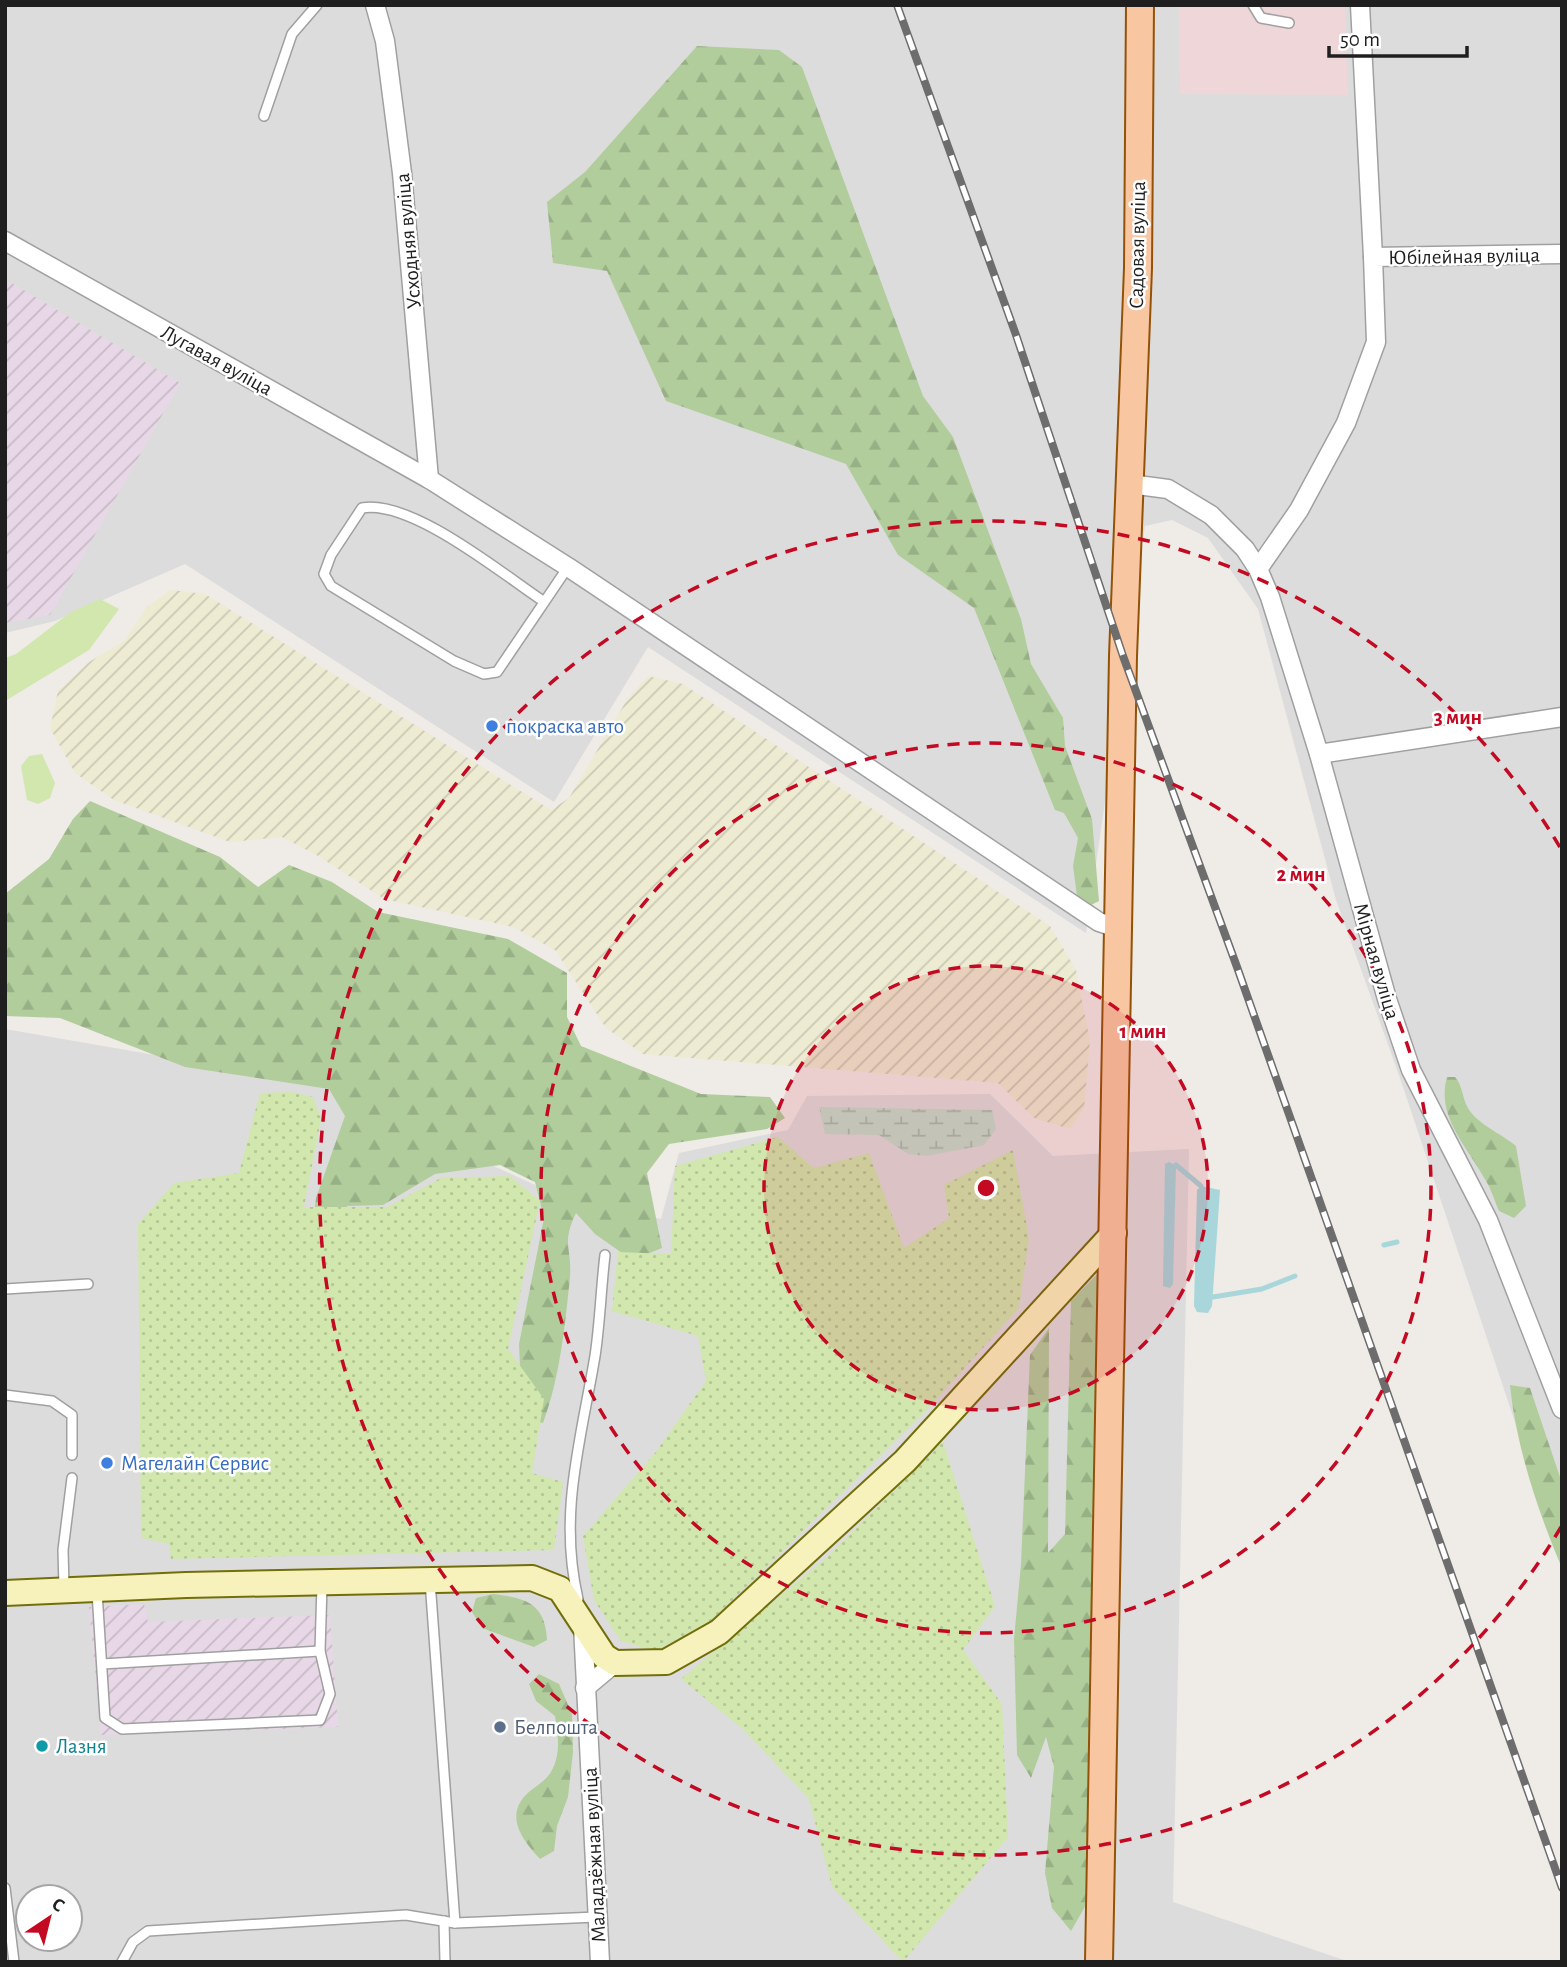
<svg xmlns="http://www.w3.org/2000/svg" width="1567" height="1967" font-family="'Alegreya Sans',sans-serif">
<defs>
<pattern id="industrial-furrows" width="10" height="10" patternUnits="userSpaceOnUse" patternTransform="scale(1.75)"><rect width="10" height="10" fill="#e8d8e7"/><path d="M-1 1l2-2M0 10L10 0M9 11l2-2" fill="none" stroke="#c7b9c6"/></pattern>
<pattern id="farmland-furrows" width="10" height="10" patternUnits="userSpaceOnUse" patternTransform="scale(1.75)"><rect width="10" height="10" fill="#edebd2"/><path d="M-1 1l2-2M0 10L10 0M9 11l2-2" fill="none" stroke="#cbc9b4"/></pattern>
<pattern id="forest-firs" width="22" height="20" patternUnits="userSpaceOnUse" patternTransform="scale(1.75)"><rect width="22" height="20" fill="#b1cd9c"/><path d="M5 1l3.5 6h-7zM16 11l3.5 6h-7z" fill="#98b086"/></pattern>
<pattern id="wetland-marsh" width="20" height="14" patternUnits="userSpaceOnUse" patternTransform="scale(1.75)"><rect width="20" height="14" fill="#c3ddcd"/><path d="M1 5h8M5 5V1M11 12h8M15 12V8" fill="none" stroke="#a7bdb0"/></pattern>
<pattern id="garden-dots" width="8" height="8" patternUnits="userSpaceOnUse" patternTransform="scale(1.75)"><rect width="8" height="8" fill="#d1e7ae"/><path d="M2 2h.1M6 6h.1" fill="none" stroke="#b3c695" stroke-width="1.8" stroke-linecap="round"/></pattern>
</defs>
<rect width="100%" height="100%" fill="#efebe6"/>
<g fill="#dddcdc" fill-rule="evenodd">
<polygon points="5,5 1562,5 1562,1563 1399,1075 1336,900 1258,609 1208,538 1172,520 1145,526 1086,933 648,647 554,802 185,564 55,621 5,633"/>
<path d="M5,1029l306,53 248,114 102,23 18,-66 109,-23 19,-34 183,-2 63,62 136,-7 -16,753 177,60h-1345zM28,1897h42v42h-42z"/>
</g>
<polygon fill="#efd6d8" points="1179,5 1345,5 1348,95 1180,94"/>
<g fill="url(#industrial-furrows)">
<polygon points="5,279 180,383 50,615 5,623"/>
<polygon points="144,1604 148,1622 330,1615 338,1727 101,1735 89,1607"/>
</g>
<polygon fill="url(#farmland-furrows)" points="171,590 205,594 551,810 569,798 628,698 648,676 683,684 1050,926 1076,970 1090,1041 1084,1109 1070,1129 1034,1118 998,1083 643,1054 606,1028 555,950 513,927 384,899 320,857 282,837 230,842 114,800 75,773 50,728 58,691 89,662 124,641 147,607"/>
<g fill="#d1e7ae">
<polygon points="100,599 119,609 89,650 5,701 5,658 16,654 71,612"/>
<polygon points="42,754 55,783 50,798 38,804 27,800 21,766 29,756"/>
</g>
<g fill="url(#forest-firs)">
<polygon points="697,46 779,50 802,67 923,396 953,437 1021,619 1031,664 1063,718 1065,746 1092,819 1099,901 1089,906 1077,896 1073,866 1078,838 1064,813 1055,810 974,608 898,555 846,464 666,401 607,271 553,263 547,202 585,172"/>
<path d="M90,801l130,56 38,30 31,-22 43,17 46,30 130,27 59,34v44l14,29 120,48 69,3 15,21 -18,11 -98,15 -22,29 15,75 -30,12 -37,-26 -19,-21c-15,32 -4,33 -6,64 -5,49 -10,100 -27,146l-21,-5 -3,-74 25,-126 -9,-36 -35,-17 -65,9 -52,31 -36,1 -7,47 -43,99 19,-154 29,-82 -16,-27 -144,-22 -125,-49 -55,-2v-122l44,-35 24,-40z"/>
<path d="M1447,1077h8c8,9 7,21 13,31 9,16 34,26 48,38l10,60 -12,12 -15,-7c-5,-12 -9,-25 -16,-35 -18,-32 -47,-61 -36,-99z"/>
<polygon points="1106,1265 1104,1453 1086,1905 1071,1931 1052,1908 1045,1873 1054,1767 1046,1737 1031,1778 1017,1755 1014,1639 1021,1564 1030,1355 1049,1328 1048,1553 1065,1534 1071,1301"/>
<path d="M1510,1385l20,3 32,95v85c-24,-56 -46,-122 -52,-183z"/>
<path d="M493,1594c33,4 52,9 54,46l-13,7 -52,-19 -10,-16 4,-14z"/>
<path d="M539,1674l20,10 13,30 1,38 -5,45 -11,29 -3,25 -14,8c-13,-14 -33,-37 -19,-58 7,-12 25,-18 31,-31 9,-17 6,-36 3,-54l-19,-15 -7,-17z"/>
</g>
<polygon fill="url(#wetland-marsh)" points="819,1107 992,1110 996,1129 984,1145 926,1156 908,1154 879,1135 825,1134"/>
<g fill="url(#garden-dots)">
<polygon points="291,1092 313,1097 321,1119 304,1207 387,1207 441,1178 510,1176 540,1201 508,1349 544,1399 532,1473 563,1482 554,1550 171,1559 169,1544 141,1538 138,1224 174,1183 239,1173 260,1093"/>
<polygon points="778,1137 814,1168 869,1153 904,1248 949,1218 944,1185 1013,1150 1029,1238 1019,1308 924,1413 710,1622 655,1651 621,1641 594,1600 583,1536 655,1453 706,1381 698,1336 612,1311 618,1252 671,1254 675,1166"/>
<polygon points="943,1442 995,1606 963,1650 1002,1704 1008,1837 903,1962 832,1887 809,1799 743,1729 681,1679 827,1557"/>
</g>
<g fill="#a8d6db">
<polygon points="1169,1162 1176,1165 1173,1284 1170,1288 1163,1286 1165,1164"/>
<polygon points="1201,1186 1220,1190 1212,1306 1208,1313 1197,1312 1194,1306 1197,1190"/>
</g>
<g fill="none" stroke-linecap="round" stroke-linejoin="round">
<g stroke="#a8d6db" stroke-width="5">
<polyline points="1176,1165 1201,1186"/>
<polyline points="1384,1245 1397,1242"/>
<polyline points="1213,1297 1262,1289 1295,1276"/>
</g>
<g stroke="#a0a0a0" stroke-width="12">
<g id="lane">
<polyline points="1253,5 1261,18 1289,23"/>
<polyline points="264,116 292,34 317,5"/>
<path d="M543,601c-42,-28 -132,-102 -181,-93l-31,47 -7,19 7,12 123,75 30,13 13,-2 71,-105"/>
<polyline points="5,1289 88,1284"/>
<polyline points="5,1395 52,1401 72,1415 72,1455"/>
<polyline points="430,1581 455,1923"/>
<polyline points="64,1587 63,1550 72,1478"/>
<polyline points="97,1592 105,1718 122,1729 320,1720 330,1694 320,1651 322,1585"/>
<path d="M578,1599c-20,-85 3,-159 17,-243 5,-33 6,-68 10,-101"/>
<polyline points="102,1664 320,1651"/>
<polyline points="5,1888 14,1962"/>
<polyline points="444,1921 445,1962"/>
<polyline points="122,1962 133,1942 148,1931 406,1915 455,1923 597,1917"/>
</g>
</g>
<g stroke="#a0a0a0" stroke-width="21">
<g id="street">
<polyline points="375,5 385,41 402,173 429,479"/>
<polyline points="1360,5 1373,257"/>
<polyline points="5,241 429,479 568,567 1099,922 1120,929"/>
<polyline points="1130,484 1168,489 1211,515 1245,549 1258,569 1270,597 1319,754 1387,999 1411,1070 1488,1220 1562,1409"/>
<polyline points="1258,569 1299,510 1346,423 1376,342 1373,257 1562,254"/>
<polyline points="1319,754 1562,717"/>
<polyline points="583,1626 600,1962"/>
<polyline points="585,1688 615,1663"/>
</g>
</g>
<g stroke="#726f0a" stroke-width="28">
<polyline id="secondary" points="5,1593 186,1585 532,1578 560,1589 604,1656 615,1663 666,1662 719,1632 905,1461 1114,1233"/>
</g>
<g stroke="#935207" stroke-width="30">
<polyline id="primary" points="1099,1962 1123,656 1138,268 1140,5"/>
</g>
<use href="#lane" stroke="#fff" stroke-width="9"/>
<use href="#street" stroke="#fff" stroke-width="18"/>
<use href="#secondary" stroke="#f7f2bc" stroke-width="24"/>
<use href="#primary" stroke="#f8c7a2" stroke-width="26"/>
<g stroke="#6d6d6d" stroke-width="8">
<polyline id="rail" points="897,5 1016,335 1123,656 1237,967 1562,1888"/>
</g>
<use href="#rail" stroke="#fff" stroke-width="5" stroke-dasharray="16" stroke-linecap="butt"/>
</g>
<circle cx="986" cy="1188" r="222" fill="#c40922" fill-opacity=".12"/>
<g fill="none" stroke="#c40922" stroke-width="3.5" stroke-dasharray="12 9">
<circle cx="986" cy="1188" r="222"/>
<circle cx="986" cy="1188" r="445"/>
<path d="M1561 1527A667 667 0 1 1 1561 849"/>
</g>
<g fill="#3f7fe0" stroke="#fff" stroke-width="2.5">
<circle cx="492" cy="726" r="7"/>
<circle cx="107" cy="1463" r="7"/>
</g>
<circle fill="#5c6f8a" stroke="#fff" stroke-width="2.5" cx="500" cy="1727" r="7"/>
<circle fill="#0f9aa8" stroke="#fff" stroke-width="2.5" cx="42" cy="1746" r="7"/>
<g text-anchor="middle" stroke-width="5" stroke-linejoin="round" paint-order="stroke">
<g font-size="21" fill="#1f1f1f" stroke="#fff">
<text transform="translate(408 241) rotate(-95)" y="7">Усходняя вуліца</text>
<text transform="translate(1137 245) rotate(-89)" y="7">Садовая вуліца</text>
<text transform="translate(1464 256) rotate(-1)" y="7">Юбілейная вуліца</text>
<text transform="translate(217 360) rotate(29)" y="7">Лугавая вуліца</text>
<text transform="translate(1377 961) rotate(74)" y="7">Мірная вуліца</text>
<text transform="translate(594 1855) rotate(-93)" y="7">Маладзёжная вуліца</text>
</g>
<g font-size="21" fill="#366cbe" stroke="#fff" text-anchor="start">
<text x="506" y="733">покраска авто</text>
<text x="121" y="1470">Магелайн Сервис</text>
</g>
<g font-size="21" fill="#4e5e75" stroke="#fff" text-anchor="start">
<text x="514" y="1734">Белпошта</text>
</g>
<g font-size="21" fill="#0d838f" stroke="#fff" text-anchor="start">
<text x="56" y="1753">Лазня</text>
</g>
</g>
<circle cx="986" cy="1188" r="10" fill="#c40922" stroke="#fff" stroke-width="3.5"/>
<g font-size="21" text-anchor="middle" font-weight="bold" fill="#c40922" stroke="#fff" stroke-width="5" stroke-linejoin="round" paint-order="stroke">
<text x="1458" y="724">3 мин</text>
<text x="1301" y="881">2 мин</text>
<text x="1143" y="1038">1 мин</text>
</g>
<rect width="1567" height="1967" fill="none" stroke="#1f1f1f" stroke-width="14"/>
<g transform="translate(49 1918) rotate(35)"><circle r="33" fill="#ffffff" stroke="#a5a5a5" stroke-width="2"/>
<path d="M0-5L12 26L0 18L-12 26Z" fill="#c40922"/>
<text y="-10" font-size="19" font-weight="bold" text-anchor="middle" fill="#1f1f1f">С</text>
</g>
<path d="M1329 46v10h138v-10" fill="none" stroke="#1f1f1f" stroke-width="3.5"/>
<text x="1340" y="46" font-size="21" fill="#1f1f1f" stroke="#ffffff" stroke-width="5" paint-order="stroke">50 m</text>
</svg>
